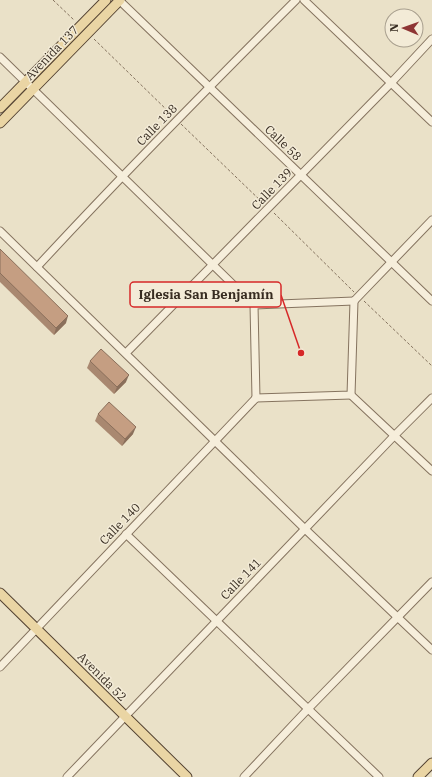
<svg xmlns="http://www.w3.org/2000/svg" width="432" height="777" font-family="'IBM Plex Serif',serif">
<rect width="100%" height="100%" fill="#eae1c8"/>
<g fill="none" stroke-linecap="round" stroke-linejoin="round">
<g stroke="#85735f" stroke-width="9">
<g id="minor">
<polyline points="119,0 432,301"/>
<polyline points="304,0 432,122"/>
<polyline points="0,57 254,305"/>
<polyline points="0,231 305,529 432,650"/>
<path d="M37,267c84,-91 171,-179 259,-267"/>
<polyline points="354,301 432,220"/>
<polyline points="254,305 354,301"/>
<polyline points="254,305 256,398"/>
<polyline points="126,353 391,83 432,39"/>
<polyline points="351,395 432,471"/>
<polyline points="256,398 351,395 354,301"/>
<polyline points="126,534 379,777"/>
<polyline points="0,667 256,398"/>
<polyline points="67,777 395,435 432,398"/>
<polyline points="244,777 307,710 432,582"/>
</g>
</g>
<g stroke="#534232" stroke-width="11">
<g id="major">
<polyline points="0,108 106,0"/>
<polyline points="0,123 120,0"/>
<polyline points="0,593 187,777"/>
<polyline points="418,777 432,763"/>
</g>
</g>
<g stroke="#85735f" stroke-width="1" stroke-dasharray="3 2" stroke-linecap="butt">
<polyline points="53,0 74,20"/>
<polyline points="94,39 172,115"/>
<polyline points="181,124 264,204"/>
<polyline points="274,213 354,292"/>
<polyline points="364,301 432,366"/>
</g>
<use href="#minor" stroke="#f6eedb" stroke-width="7"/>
<use href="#major" stroke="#ead5a4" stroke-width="9"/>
</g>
<g fill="#a98870">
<polygon points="0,249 66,323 54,335 0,282"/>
<polygon points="90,361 126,382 114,394 87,368"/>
<polygon points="98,414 133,434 122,446 95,421"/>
</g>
<g fill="#8a6f5b">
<polygon points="68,316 66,323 54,335 56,328"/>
<polygon points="129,375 126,382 114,394 117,387"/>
<polygon points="136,427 133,434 122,446 125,439"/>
</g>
<g fill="#c59e82" stroke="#8a6f5b">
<polygon points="0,249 68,316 56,328 0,273"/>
<polygon points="101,349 129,375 117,387 90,361"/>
<polygon points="109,402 136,427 125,439 98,414"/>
</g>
<g text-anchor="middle" stroke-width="3" stroke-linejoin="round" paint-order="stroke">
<g font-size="12" fill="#372c21" stroke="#f3ebd7">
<text transform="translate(52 53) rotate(-46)" y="4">Avenida 137</text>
<text transform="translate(157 125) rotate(-46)" y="4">Calle 138</text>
<text transform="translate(283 143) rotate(44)" y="4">Calle 58</text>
<text transform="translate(272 189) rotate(-46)" y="4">Calle 139</text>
<text transform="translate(120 524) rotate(-46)" y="4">Calle 140</text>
<text transform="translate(241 579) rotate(-46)" y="4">Calle 141</text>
<text transform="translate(102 677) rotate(45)" y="4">Avenida 52</text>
</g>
</g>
<path fill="none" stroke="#d62828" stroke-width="1.5" d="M301 353L281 295"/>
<circle fill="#d62828" stroke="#f3ebd7" stroke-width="1.5" cx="301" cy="353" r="4"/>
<rect fill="#f3ebd7" stroke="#d62828" stroke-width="1.5" x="130" y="282" width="151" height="25" rx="4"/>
<g font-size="13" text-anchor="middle" font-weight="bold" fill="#372c21">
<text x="206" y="299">Iglesia San Benjamín</text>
</g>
<g transform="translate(404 28) rotate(272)"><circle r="19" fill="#f3ebd7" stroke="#a89f8e"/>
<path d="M0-3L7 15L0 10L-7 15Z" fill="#8e3534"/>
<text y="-6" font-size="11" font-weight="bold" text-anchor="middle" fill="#372c21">N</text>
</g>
</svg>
